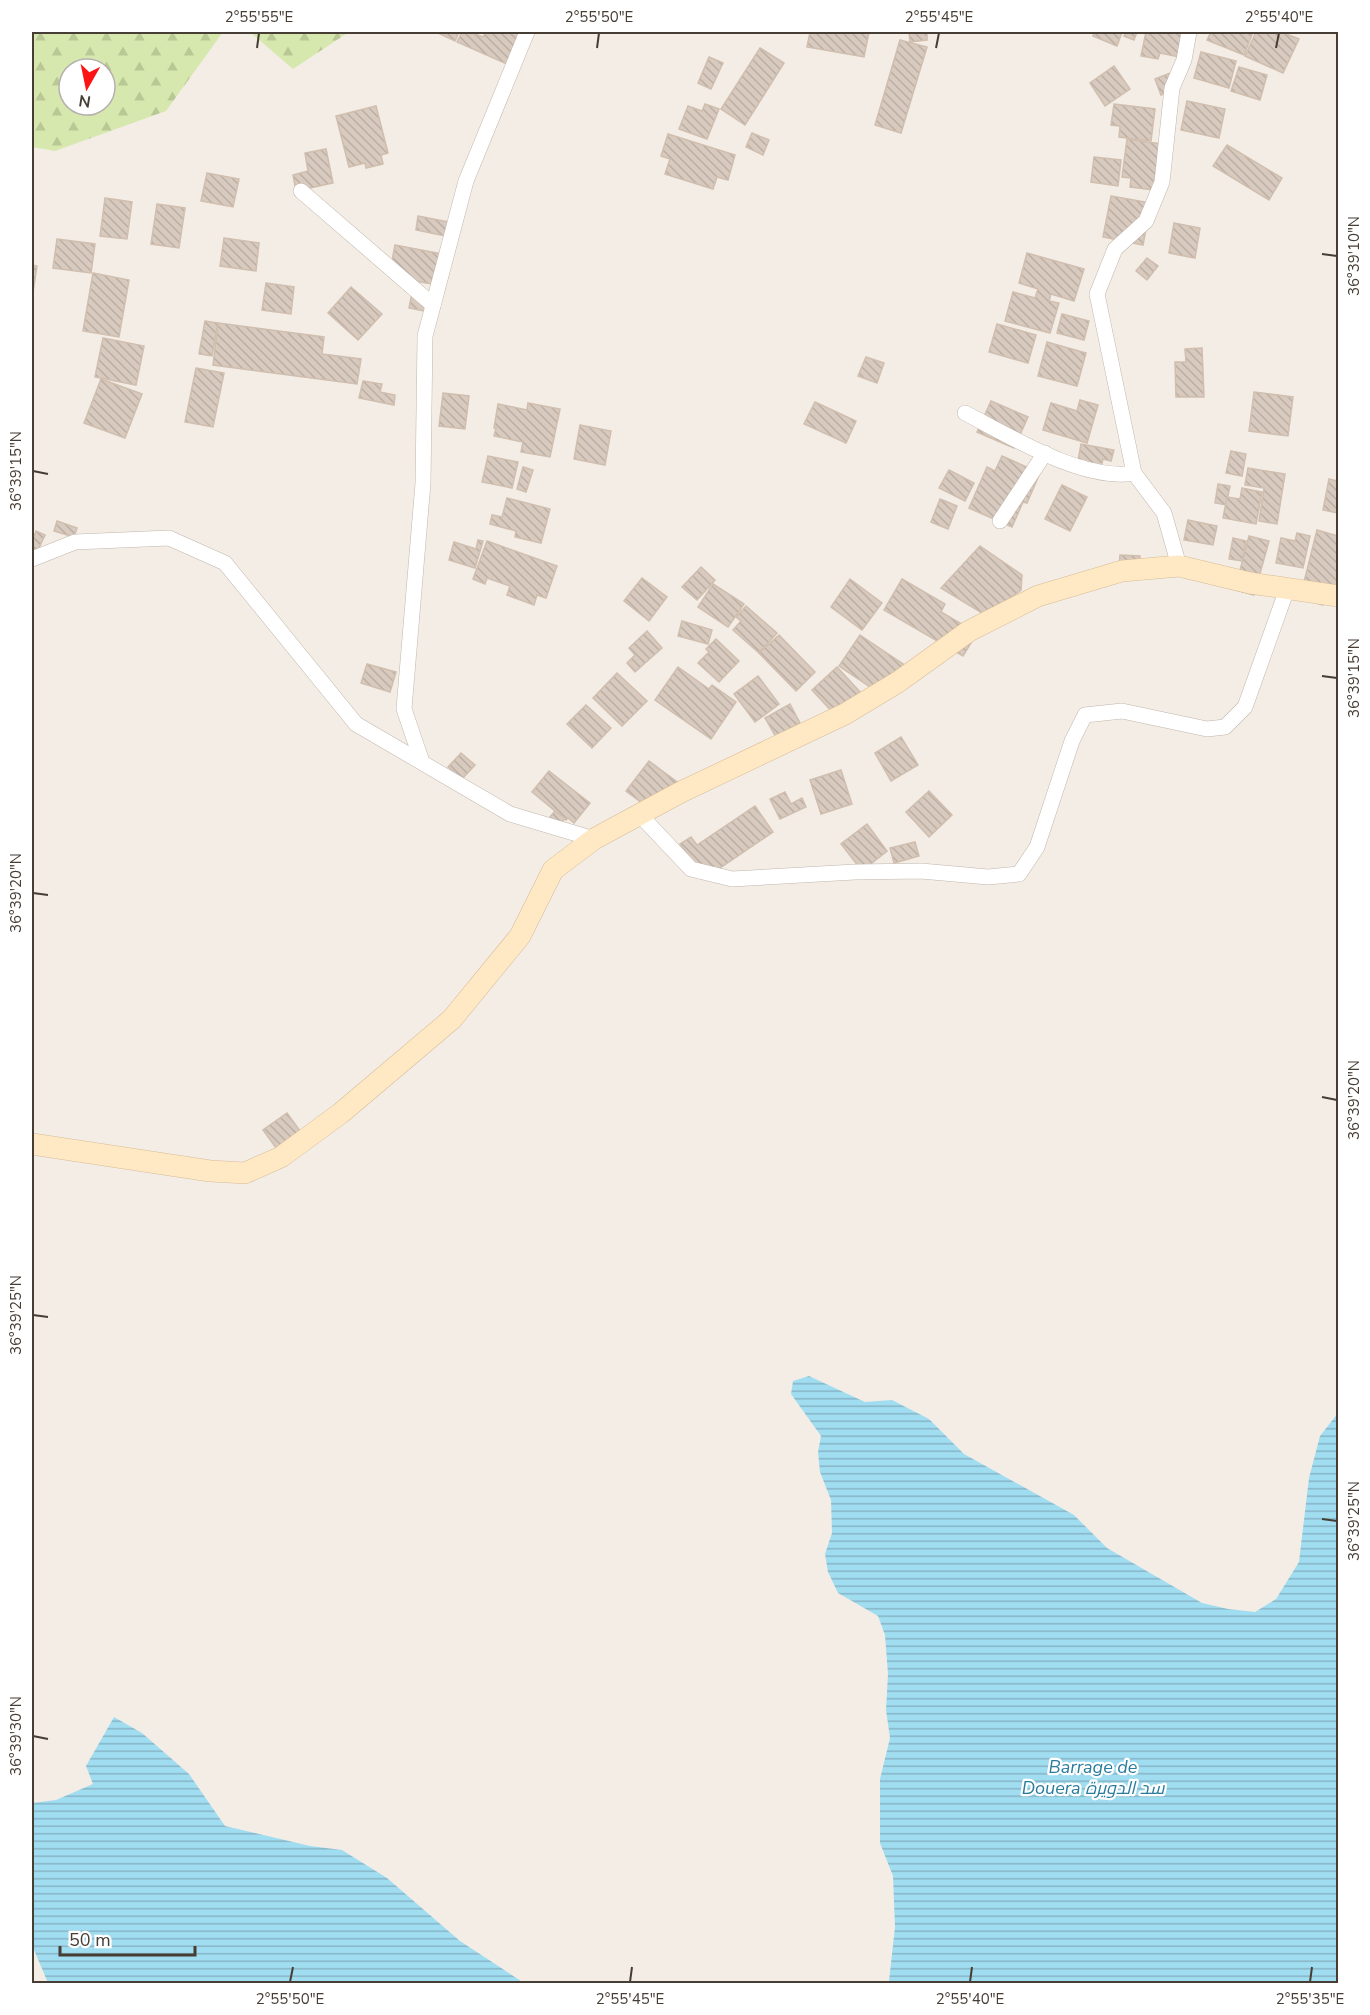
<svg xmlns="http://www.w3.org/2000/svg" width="1370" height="2015" font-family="'Nunito Sans',Cairo,sans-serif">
<defs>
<pattern id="forest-firs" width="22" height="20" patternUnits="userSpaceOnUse" patternTransform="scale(1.5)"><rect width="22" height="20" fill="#d7e8ae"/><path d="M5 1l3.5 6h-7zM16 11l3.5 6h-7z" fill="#bac896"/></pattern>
<pattern id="water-rules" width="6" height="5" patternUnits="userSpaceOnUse" patternTransform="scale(1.5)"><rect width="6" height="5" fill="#a1ddf1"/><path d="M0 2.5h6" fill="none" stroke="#85b4c4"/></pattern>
<pattern id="building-back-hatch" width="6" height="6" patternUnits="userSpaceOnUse" patternTransform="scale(1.5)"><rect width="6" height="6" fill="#d8cabe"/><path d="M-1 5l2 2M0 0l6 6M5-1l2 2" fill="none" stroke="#bbaea4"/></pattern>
</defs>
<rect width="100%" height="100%" fill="#f3ede6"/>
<g fill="url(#forest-firs)" fill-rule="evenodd">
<path d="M32,32h191l-57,79 -111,40 -23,-4zM69,69h36v36h-36z"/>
<polygon points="250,32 349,32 293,69"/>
</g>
<g fill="url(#water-rules)">
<polygon points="809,1376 865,1402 892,1400 929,1419 964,1454 1074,1515 1107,1548 1202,1603 1228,1609 1255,1612 1276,1599 1299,1562 1309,1478 1320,1436 1338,1413 1338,1983 887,1983 889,1981 895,1927 893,1876 880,1843 880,1779 890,1738 886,1710 888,1674 885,1635 878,1616 838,1593 828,1572 825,1554 832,1533 831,1500 820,1472 818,1452 821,1436 791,1394 793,1381"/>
<polygon points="114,1717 142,1733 189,1774 225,1826 310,1846 342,1850 387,1878 460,1941 524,1983 48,1983 32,1945 32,1803 56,1800 93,1784 86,1766"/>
</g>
<g fill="url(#building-back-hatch)" stroke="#d0beae" stroke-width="1.5">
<polygon points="436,32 459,32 455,41"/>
<polygon points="462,32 470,32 483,37 486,32 522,32 507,64 457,42"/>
<polygon points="810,32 869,32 864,57 807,47"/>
<polygon points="909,32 927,32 927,40 910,42"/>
<polygon points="1094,32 1122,32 1117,46 1093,36"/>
<polygon points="1126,32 1137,32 1134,40 1124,36"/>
<polygon points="1146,32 1171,32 1185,34 1180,57 1160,53 1158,59 1141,56"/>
<polygon points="1211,32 1253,32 1244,55 1207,40"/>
<polygon points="1256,32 1281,32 1299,39 1283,73 1245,56"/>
<polygon points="900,40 927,47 901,133 875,125"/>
<polygon points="760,48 784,63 745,125 721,109"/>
<polygon points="1201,52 1236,61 1229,88 1194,78"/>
<polygon points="709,57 723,63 711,89 698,83"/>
<polygon points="1114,66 1130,89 1105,106 1090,83"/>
<polygon points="1239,67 1267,75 1260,100 1231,91"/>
<polygon points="1173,72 1179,88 1161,95 1155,79"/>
<polygon points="1187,101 1225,109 1219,138 1181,130"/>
<polygon points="705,104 719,109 707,139 679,129 688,106 702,111"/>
<polygon points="1114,104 1155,109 1151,141 1119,137 1120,126 1111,125"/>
<polygon points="376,106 388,153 381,155 383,164 366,168 365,163 349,167 336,116"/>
<polygon points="752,133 769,140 763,155 746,147"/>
<polygon points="668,134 735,155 728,180 717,177 713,189 665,174 670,159 661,156"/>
<polygon points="1127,139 1168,145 1162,191 1130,187 1131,178 1122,177"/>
<polygon points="1227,145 1282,178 1269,200 1213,166"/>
<polygon points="326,149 333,183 296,191 293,175 308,171 305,153"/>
<polygon points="1094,157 1121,160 1118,186 1091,182"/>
<polygon points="207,173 239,179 233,207 201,201"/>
<polygon points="1111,196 1151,203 1143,245 1103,237"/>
<polygon points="105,198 132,202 127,239 100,236"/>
<polygon points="157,204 185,208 179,248 151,244"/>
<polygon points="418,216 449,222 446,236 416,230"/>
<polygon points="1174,223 1200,228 1195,258 1169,253"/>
<polygon points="224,238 259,243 256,271 220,266"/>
<polygon points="57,239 95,244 91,273 53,268"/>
<polygon points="395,245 448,255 445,270 435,268 432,284 389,277"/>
<polygon points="1027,253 1084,269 1074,301 1051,294 1049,301 1059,303 1050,333 1005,321 1013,292 1035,298 1038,289 1019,283"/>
<polygon points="1147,258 1158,266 1147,280 1136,271"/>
<polygon points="32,265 37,266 33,292 32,292"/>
<polygon points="93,273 129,280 119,337 83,331"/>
<polygon points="266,283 294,287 291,314 262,310"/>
<polygon points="351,287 382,314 358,340 328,313"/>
<polygon points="412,293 434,313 409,308"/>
<polygon points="1062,314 1089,321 1084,340 1057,333"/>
<polygon points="205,321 218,323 212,356 199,354"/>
<polygon points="218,323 324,337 322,354 361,359 357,384 213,365"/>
<polygon points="997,324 1036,335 1028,363 989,352"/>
<polygon points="103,338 144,346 136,385 95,377"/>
<polygon points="1047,342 1086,353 1077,386 1038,376"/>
<polygon points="1202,348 1204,397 1176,397 1175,362 1186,362 1185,349"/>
<polygon points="866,357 884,363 877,383 858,376"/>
<polygon points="196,368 224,373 213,427 185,422"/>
<polygon points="101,379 142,394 125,438 84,423"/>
<polygon points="363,381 382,384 380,392 395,395 394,405 359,398"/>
<polygon points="1254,392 1293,397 1288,436 1249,431"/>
<polygon points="443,393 469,396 465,429 439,426"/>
<polygon points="1080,400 1098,405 1087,443 1043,430 1051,403 1077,411"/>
<polygon points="991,401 1028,417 1014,448 977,432"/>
<polygon points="815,402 856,421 846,443 804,424"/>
<polygon points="528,403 560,409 550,457 521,452 523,442 494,436 496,428 494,428 498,404 527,410"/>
<polygon points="580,425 611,431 605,465 574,459"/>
<polygon points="1081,444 1114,450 1111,461 1103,459 1099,476 1076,472"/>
<polygon points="1231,451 1246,454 1242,476 1226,473"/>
<polygon points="488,456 518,462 512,488 482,482"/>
<polygon points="1002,456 1040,473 1027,503 1023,502 1012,527 969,508 987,467 995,471"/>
<polygon points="523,467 533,470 526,492 517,489"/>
<polygon points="1248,468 1285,474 1277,524 1259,521 1264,488 1245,485"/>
<polygon points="949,470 974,483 965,501 939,488"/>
<polygon points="1329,479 1338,481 1338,513 1323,510"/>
<polygon points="1218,484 1230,486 1226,505 1215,503"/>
<polygon points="1062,485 1087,497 1070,531 1045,519"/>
<polygon points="1242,488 1262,492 1256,524 1223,518 1227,497 1240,499"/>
<polygon points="507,498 550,509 541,543 515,537 516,531 490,524 492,515 502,517"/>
<polygon points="940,499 957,506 948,529 931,522"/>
<polygon points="1188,520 1217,526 1213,545 1184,540"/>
<polygon points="57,521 77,528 74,537 54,531"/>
<polygon points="1317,530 1338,536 1338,602 1324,598 1323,605 1300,598"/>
<polygon points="36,531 45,535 37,552 32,550 32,542"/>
<polygon points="1297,533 1310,536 1303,568 1276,563 1281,538 1295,541"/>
<polygon points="1249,536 1269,541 1254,595 1214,584 1238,578"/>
<polygon points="1233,538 1246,541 1242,561 1229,559"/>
<polygon points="478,540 483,541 475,568 449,560 454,542 476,549"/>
<polygon points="487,541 557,566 546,598 537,595 534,605 507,595 510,586 487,578 485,584 473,579"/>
<polygon points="980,546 1022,575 1021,590 987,616 941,588"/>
<polygon points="1120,555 1140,556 1139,578 1118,577"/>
<polygon points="701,567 715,580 697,600 682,587"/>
<polygon points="642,578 667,597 649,621 624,601"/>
<polygon points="850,579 882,603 862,630 831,607"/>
<polygon points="902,579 945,604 941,612 977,633 963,656 884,610"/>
<polygon points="713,584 744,604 728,627 698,607"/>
<polygon points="746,606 777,633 759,653 733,630 741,621 736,617"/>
<polygon points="682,621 712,630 708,644 678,636"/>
<polygon points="647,631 662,648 635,672 627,663 635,655 629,648"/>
<polygon points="779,635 815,672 796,691 759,653"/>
<polygon points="860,635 906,666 885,697 839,666"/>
<polygon points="716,639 739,661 719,682 698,663 709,652 706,649"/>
<polygon points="367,664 396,672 390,692 361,683"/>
<polygon points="678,667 709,689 712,685 736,702 711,739 655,700"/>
<polygon points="837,667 861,693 836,716 812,690"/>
<polygon points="617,673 647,701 622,726 593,698"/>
<polygon points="758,676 779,704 755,722 734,694"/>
<polygon points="790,704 800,723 776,737 765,718"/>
<polygon points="586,705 611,728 592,748 567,724"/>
<polygon points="901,737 918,765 891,781 875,753"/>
<polygon points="461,753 475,765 462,779 448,767"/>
<polygon points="649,761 677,782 654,812 626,791"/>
<polygon points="841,770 852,804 821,814 810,780"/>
<polygon points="549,771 590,803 574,823 568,818 566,820 532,792"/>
<polygon points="929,791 952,815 929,837 906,812"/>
<polygon points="785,792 791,804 802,798 806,807 780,819 770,799"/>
<polygon points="755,806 773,832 704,879 680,844 691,837 697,845"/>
<polygon points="555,811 565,818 560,825 550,817"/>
<polygon points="867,824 887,851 862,871 841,844"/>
<polygon points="915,842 919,856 894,863 890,848"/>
<polygon points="287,1113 303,1135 279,1152 263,1130"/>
</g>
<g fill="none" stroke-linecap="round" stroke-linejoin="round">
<g stroke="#c2b6ab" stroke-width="16">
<g id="street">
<polyline points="301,191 433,305"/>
<path d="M965,413c45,23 118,69 169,60"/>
<polyline points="1000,521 1045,453"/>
<polyline points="32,559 75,542 169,538 225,563 356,724 510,814 594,839"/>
<polyline points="1179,566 1164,513 1134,473 1097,294 1115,249 1146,221 1162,182 1172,88 1184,60 1189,32"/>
<polyline points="422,762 404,709 423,483 425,336 466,181 527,32"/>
<polyline points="640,815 691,869 732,879 855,872 921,871 988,877 1019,874 1037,847 1072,741 1085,715 1122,711 1207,729 1225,727 1245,707 1287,589"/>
</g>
</g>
<g stroke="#d7bc97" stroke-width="22">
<polyline id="secondary" points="32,1144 210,1171 245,1173 281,1157 341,1113 452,1019 520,936 553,870 594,839 681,792 845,714 898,682 969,631 1038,596 1122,571 1179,566 1250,583 1338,596"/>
</g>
<use href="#street" stroke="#fff" stroke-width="15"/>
<use href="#secondary" stroke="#ffe8c4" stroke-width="21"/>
</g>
<path fill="none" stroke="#463d35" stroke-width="2" d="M257,48l2,-15M597,48l2,-15M936,48l3,-15M1276,48l3,-15M1322,254l15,2M33,471l15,3M1322,676l15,2M33,893l15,2M1322,1097l15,3M33,1315l15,2M1322,1519l15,2M33,1736l15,3M290,1982l3,-15M630,1982l2,-15M970,1982l2,-15M1310,1982l2,-15"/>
<g text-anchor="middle" stroke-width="4.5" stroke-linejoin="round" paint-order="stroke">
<g font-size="18" font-style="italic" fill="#297c9b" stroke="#fff">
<text x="1093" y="1773">Barrage de<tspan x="1093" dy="21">Douera سد الدويرة</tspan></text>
</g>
</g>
<rect width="1370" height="2015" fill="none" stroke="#ffffff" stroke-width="66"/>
<g transform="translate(87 87) rotate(189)"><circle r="28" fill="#ffffff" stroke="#b5b1ae" stroke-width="1.5"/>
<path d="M0-4.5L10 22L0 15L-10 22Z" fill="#fc1415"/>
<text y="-9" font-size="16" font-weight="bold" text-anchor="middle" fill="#463d35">N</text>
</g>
<path d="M60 1946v9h135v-9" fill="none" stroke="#463d35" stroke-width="3"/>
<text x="69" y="1946" font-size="18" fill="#463d35" stroke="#ffffff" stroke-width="4.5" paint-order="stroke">50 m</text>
<rect x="33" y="33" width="1304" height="1949" fill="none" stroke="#463d35" stroke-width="2"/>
<g font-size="15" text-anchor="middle" fill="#463d35">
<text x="259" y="22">2°55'55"E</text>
<text x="599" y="22">2°55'50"E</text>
<text x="939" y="22">2°55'45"E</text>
<text x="1279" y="22">2°55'40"E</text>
<text transform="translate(1354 256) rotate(-90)" y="5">36°39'10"N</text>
<text transform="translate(16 471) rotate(-90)" y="5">36°39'15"N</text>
<text transform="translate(1354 678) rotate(-90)" y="5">36°39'15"N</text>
<text transform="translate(16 893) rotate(-90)" y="5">36°39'20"N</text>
<text transform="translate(1354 1100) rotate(-90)" y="5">36°39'20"N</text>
<text transform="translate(16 1315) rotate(-90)" y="5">36°39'25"N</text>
<text transform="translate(1354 1521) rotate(-90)" y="5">36°39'25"N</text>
<text transform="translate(16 1736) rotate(-90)" y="5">36°39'30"N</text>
<text x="290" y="2004">2°55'50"E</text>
<text x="630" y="2004">2°55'45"E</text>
<text x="970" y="2004">2°55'40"E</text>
<text x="1310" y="2004">2°55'35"E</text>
</g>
</svg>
